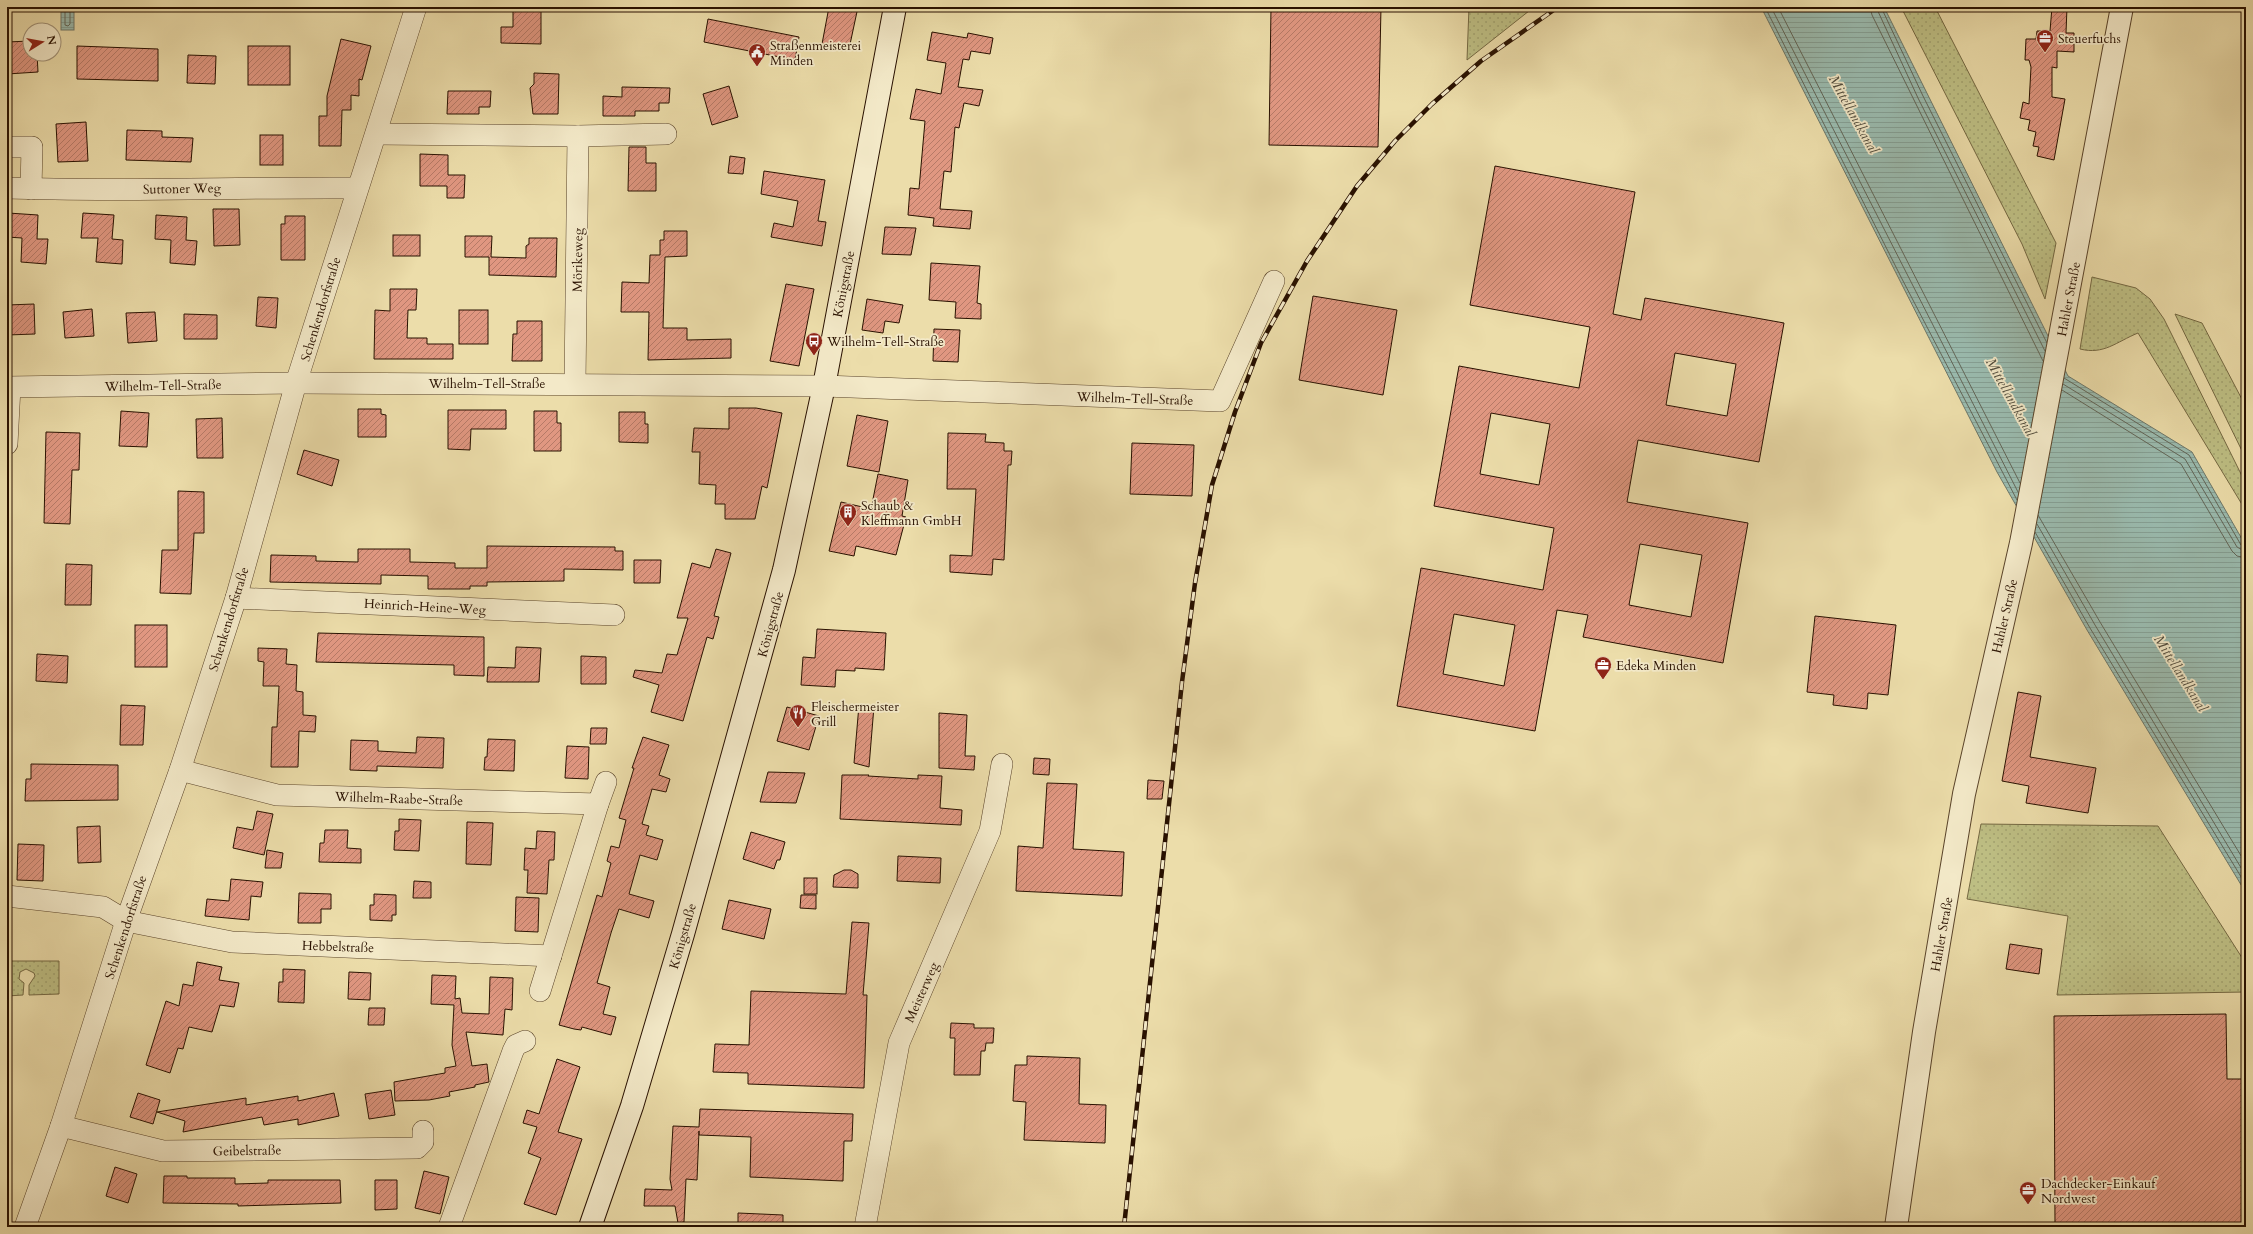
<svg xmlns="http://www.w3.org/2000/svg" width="2253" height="1234" font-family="Cardo,serif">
<defs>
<pattern id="grass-dots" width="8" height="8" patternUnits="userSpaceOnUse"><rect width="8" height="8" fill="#bebf84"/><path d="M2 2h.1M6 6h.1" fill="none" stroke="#a3a370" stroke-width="1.8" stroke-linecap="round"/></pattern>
<pattern id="water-rules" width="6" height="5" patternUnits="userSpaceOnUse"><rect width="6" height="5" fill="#9abbaf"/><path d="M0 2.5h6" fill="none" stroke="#85a095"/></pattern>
<pattern id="building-hatch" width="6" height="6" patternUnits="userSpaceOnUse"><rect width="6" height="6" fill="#e09781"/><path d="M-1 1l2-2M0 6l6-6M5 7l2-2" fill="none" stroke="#b67a67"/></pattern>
</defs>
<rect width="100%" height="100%" fill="#ecddaa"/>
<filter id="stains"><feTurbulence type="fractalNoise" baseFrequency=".005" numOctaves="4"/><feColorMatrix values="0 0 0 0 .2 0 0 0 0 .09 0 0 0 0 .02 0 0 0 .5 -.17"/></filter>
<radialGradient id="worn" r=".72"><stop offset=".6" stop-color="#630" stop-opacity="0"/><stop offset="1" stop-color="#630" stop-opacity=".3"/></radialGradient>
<g fill="url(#grass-dots)" stroke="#746842">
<polygon points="1469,7 1534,7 1467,60"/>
<polygon points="1901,7 1935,7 2056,243 2045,299 2022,244"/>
<path d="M2092,277l44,11 14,11 14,20 82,165v27l-108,-178c-22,9 -34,22 -58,16z"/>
<polygon points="2175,314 2202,323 2246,407 2246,459"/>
<polygon points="1981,824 2158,826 2246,964 2246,992 2057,995 2068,916 1967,899"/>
<polygon points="7,961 59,961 59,994 29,995 29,985 35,976 34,973 26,969 20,972 19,979 24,983 23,995 7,996"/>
</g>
<g fill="url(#water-rules)" stroke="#6d7769">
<rect x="61" y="7" width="13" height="23"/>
<polygon points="1761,7 1884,7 2068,376 2192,452 2246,546 2246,893 2087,630 1997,472"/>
</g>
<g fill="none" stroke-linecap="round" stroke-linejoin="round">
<g stroke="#626658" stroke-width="1">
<polyline points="65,7 65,25 68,26 70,24 70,7"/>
<polyline points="1765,7 1901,277 2017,500"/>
<polyline points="1771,7 2018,492"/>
<polyline points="1778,7 2020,483"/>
<polyline points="1870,7 1872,15 2043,361"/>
<polyline points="1876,7 1918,98 2045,351"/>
<polyline points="1881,7 1923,96 2047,343"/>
<polyline points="2064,378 2189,455 2241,545 2246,547"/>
<polyline points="2063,384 2185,459 2237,547 2246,552"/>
<polyline points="2062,390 2181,464 2232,551 2237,556 2246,558"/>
<polyline points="2038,515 2100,622 2246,864"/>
<polyline points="2037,524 2095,625 2246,876"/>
<polyline points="2035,532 2090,628 2246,885"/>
</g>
</g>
<g fill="url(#building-hatch)" stroke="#291100" fill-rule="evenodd">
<polygon points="513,7 541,7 541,44 501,43 501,27 513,27"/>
<polygon points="829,7 858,7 849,49 822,44"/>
<polygon points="1271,7 1381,7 1378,147 1269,145"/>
<polygon points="2052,7 2067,7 2066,33 2074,33 2074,52 2057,51 2057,68 2052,67 2052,97 2065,99 2054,160 2037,156 2039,147 2033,146 2036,132 2028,130 2030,120 2020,118 2023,102 2029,104 2031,67 2029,60 2025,60 2026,39 2036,39 2037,31 2050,31"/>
<polygon points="708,19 799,37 795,60 704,42"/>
<polygon points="932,32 967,38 968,33 993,38 990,54 971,51 969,60 963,59 958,87 983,90 979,106 964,103 959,128 955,127 951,172 944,171 940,209 972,211 970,229 933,226 934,218 908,215 910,188 919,189 925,121 910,119 916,89 941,94 946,63 927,60"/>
<polygon points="341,39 371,46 362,80 359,79 359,96 351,95 351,110 342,110 341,146 319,146 319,116 327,116 327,96"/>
<polygon points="30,41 30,54 37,54 38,72 7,74 7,42"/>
<polygon points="77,46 158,49 158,81 77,79"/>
<rect x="248" y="46" width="42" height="39"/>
<polygon points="188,55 216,56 215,84 187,83"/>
<polygon points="534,73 559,74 558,114 533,114 530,88 534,84"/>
<polygon points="729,86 738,117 712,125 703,94"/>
<polygon points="622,87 670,88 669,103 659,103 659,111 635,111 635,116 603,116 603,96 622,97"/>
<polygon points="448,91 491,91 490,107 479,107 479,114 447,114"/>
<polygon points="86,122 88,161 58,162 56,124"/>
<polygon points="127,130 162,131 162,137 193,138 191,162 126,160"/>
<rect x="260" y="135" width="23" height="30"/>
<polygon points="629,147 646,147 646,163 656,163 656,191 628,191"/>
<polygon points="420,154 448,155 448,175 465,175 464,198 447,198 447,186 420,186"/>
<polygon points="730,156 745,158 743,174 728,173"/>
<path d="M1495,166l140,26 -22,122 28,6 4,-22 139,25 -25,139 -121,-22 -11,62 121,21 -25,140 -140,-26 5,-22 -31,-5 -22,121 -138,-25 24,-138 122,22 11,-62 -120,-22 25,-140 120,22 11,-61 -120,-22zM1675,353l61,11 -9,52 -61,-11zM1491,413l59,11 -11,61 -59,-11zM1640,544l62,11 -11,62 -62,-12zM1454,614l61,11 -11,61 -61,-12z"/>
<polygon points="764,171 825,180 818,221 826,222 822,246 771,237 774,223 793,227 798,201 761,194"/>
<polygon points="213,209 239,209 240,245 214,246"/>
<polygon points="8,213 38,215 37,239 48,239 46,264 21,262 22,238 7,237"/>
<polygon points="83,213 114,215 112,239 123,240 122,264 96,262 98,238 81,238"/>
<polygon points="156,215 187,217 186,240 197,241 195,265 170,263 171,240 155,239"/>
<polygon points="285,216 305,216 305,260 281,260 281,224 285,224"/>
<polygon points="885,227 916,228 911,255 882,254"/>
<polygon points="664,231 687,231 687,256 665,257 663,328 687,328 687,340 731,339 731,358 648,360 649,312 621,312 622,282 649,283 650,255 660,255 660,240 664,240"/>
<rect x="393" y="235" width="27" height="21"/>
<polygon points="465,236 492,236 491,257 526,258 526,246 529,244 529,238 557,238 556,277 489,275 489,257 465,257"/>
<polygon points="931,263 980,266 977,303 981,304 981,319 955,318 956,302 929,300"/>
<polygon points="786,284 814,289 799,366 770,361"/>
<polygon points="390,289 417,289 416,310 408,310 407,338 427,338 427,344 453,344 453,359 374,359 375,310 390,311"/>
<polygon points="1313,296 1397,310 1383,395 1299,380"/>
<polygon points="258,297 278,298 276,328 256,326"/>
<polygon points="867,299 903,305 899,323 885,321 883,333 862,330"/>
<polygon points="34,304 35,334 7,335 7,305"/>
<polygon points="92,309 94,336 65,338 63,312"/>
<rect x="459" y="310" width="29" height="34"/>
<polygon points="155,312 157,341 128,343 126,313"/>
<polygon points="184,314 217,315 217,339 184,339"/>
<polygon points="517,321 542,321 542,361 512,361 513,334 517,334"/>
<polygon points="934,329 960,330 958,362 933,361"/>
<polygon points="729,408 756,408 782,413 767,488 762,486 755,519 725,519 725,504 715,504 716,485 699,484 700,452 692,452 694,428 729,429"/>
<polygon points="358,409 381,409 381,414 386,415 386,437 358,437"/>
<polygon points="448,410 506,410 506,429 471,429 470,450 448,449"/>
<polygon points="121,411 149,413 147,447 119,446"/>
<polygon points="534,411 557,411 557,423 561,423 561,451 534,451"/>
<polygon points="619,412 645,412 645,424 648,424 648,443 619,442"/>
<polygon points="857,415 888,421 879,472 847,466"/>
<polygon points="222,418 223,458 197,458 196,419"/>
<polygon points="46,432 80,433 79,470 72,470 70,524 44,523"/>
<polygon points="948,433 986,434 985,442 1004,443 1004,451 1012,451 1011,465 1008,465 1004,560 993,559 992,575 950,572 950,555 972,556 976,489 947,489"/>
<polygon points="1132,443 1194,445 1192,496 1130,494"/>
<polygon points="304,450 339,460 332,486 297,474"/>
<polygon points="878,474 908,480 902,516 906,517 896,555 856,546 854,556 829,551 841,502 871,509"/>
<polygon points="178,491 204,492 204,533 194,533 191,594 160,593 162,550 178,550"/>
<polygon points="487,546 615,547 615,551 623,551 623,570 564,569 564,581 487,582 487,586 470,586 470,589 428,589 428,576 381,575 381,584 270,582 271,555 316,556 316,561 358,562 358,549 410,549 410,562 455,563 455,568 487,568"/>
<polygon points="716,549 731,553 714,616 719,617 713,639 707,637 683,721 651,712 659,685 633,677 635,670 662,673 667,654 677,655 688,618 677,618 692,563 710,568"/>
<polygon points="634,560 661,560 660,583 634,583"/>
<polygon points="66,564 92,565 91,605 65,605"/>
<polygon points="1815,616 1896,625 1888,695 1868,693 1867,709 1833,705 1834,695 1807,692"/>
<rect x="135" y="625" width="32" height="42"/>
<polygon points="817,629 886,633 884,670 855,668 855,671 836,670 835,687 801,685 803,657 815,658"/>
<polygon points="318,633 484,637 484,676 454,675 454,665 316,662"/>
<polygon points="516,647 541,648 539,682 487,682 488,667 515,668"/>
<polygon points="258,648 287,649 286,664 297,665 296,691 303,692 303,715 316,716 315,732 299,731 298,767 271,767 272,727 277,727 279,686 263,686 264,662 258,661"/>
<polygon points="37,654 68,656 67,683 36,681"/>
<polygon points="581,656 606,657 606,684 581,684"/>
<polygon points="2018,692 2041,696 2030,757 2096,768 2088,813 2026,803 2029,786 2002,781"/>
<polygon points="121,705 145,706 143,745 120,745"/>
<polygon points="859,705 874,706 869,767 854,763"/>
<polygon points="787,707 819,716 809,750 777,741"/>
<polygon points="939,713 967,715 965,756 975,756 974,770 939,768"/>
<polygon points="591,728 607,728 606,744 590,744"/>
<polygon points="417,737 444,738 443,768 377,766 377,771 350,770 351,740 378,741 378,751 416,753"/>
<polygon points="643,737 669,745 659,775 670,779 666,792 652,789 642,824 649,826 646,835 663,840 657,860 640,855 629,894 654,901 649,918 619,909 611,933 597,983 610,987 603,1014 616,1017 611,1035 582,1027 581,1030 574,1029 559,1025 597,895 602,897 611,863 607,861 611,846 619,848 626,820 619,818 634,768 632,768"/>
<polygon points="488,739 515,740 514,771 484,770 485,757 487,757"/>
<polygon points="567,746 589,747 588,779 565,778"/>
<polygon points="1034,758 1050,759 1049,775 1033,774"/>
<polygon points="31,764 118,765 118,800 25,801 26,779 31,779"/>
<polygon points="768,772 805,773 796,803 760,802"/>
<polygon points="842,775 869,775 868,776 918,779 918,775 942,776 940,808 962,810 961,825 840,819"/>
<polygon points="1148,780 1164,781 1162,799 1147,799"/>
<polygon points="1047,783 1077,784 1073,849 1124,852 1122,896 1016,891 1018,846 1043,848"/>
<polygon points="257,811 273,814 264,855 233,848 237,827 253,830"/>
<polygon points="399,819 421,820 419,851 394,850 395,831 399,831"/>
<polygon points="467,822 493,823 491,865 466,864"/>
<polygon points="100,826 101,862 78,863 77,827"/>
<polygon points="325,830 348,830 347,848 361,849 361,863 319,862 320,843 324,843"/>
<polygon points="537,831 555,832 554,860 549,860 547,894 527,893 528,870 524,870 525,848 536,849"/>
<polygon points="751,832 785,842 780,860 777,860 774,869 743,859"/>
<polygon points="18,844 44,845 43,881 17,880"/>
<polygon points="267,850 283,853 281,868 265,868"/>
<polygon points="898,856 941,858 940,883 897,881"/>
<polygon points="844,870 851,870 858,874 858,888 833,887 834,875"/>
<rect x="804" y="878" width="13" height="16"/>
<polygon points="231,879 263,882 261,897 251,896 249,920 205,916 207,899 229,901"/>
<polygon points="414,881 431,882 431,898 413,898"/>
<polygon points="299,893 331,894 331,909 321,909 321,923 298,923"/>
<polygon points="374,894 396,895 396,915 392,915 392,921 370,920 370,905 374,905"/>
<polygon points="801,895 816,895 816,909 800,908"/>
<polygon points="516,897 539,898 538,932 515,931"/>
<polygon points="729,900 771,909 764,939 722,929"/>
<polygon points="852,922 869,923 863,995 867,995 864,1088 748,1084 748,1073 713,1072 715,1044 749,1045 751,991 846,994"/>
<polygon points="2010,944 2042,949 2039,974 2006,969"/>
<polygon points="197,962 222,967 219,980 239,983 234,1007 220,1005 212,1032 189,1027 183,1049 178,1048 170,1073 146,1065 166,1001 179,1006 183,984 193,986"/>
<polygon points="283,969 305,970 304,1003 278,1002 279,982 283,982"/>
<polygon points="349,972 371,973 370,1000 348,999"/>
<polygon points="432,975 456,976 455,999 460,998 462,1013 489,1014 490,977 513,978 512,1010 505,1009 503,1035 466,1032 472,1066 487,1064 489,1082 475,1085 475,1087 449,1092 450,1096 429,1100 395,1101 394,1082 445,1073 445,1068 456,1066 452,1045 454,1005 431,1004"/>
<polygon points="369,1008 385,1008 384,1025 368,1025"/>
<polygon points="2226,1014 2227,1079 2246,1079 2246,1225 2055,1227 2054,1016"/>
<polygon points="951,1023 974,1024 974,1028 994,1028 993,1043 986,1043 985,1051 981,1051 980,1075 954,1075 955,1038 950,1038"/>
<polygon points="1027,1056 1080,1058 1079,1104 1106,1105 1105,1143 1024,1140 1026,1102 1013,1101 1015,1065 1027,1065"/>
<polygon points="557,1059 580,1067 558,1132 582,1139 556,1215 524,1204 541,1158 528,1153 537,1127 523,1123 527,1110 539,1114"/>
<polygon points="391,1090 395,1115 369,1119 365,1094"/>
<polygon points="138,1093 160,1100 153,1124 130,1117"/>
<polygon points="334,1093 339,1116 298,1125 298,1119 264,1125 262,1117 183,1132 185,1121 157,1112 246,1098 246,1105 298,1096 298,1101"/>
<polygon points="700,1109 853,1114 852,1141 844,1141 843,1181 750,1177 751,1137 699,1135 699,1131 697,1180 686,1179 684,1222 678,1223 675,1206 644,1206 645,1189 672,1190 670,1179 673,1126 699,1127"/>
<polygon points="115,1167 137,1174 128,1203 106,1196"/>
<polygon points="424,1171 449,1177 440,1214 415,1208"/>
<polygon points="164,1176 187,1176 187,1178 235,1178 235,1184 268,1183 268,1180 340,1180 341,1203 238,1206 238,1204 163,1203"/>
<polygon points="375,1180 397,1180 397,1209 375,1210"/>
<polygon points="738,1213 783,1215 783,1227 738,1227"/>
</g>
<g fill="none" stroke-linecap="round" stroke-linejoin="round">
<g stroke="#5a442a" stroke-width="22">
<g id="minor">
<polyline points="376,134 578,136 666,134"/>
<polyline points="7,147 32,147 31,189"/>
<path d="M7,188c117,4 234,-1 350,0"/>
<polyline points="575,383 578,136"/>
<polyline points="7,387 296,383 824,386 1220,401 1274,281"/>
<polyline points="7,444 10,387"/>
<polyline points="236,598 614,615"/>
<polyline points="180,770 277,795 598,804 606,782"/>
<polyline points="7,896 103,907 126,921 232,942 551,956"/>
<polyline points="540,991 598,804"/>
<polyline points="61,1126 163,1151 417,1148 423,1142 423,1131"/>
<polyline points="25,1227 61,1126 126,921 180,770 236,598 296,383 416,7"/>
<polyline points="449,1227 513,1051 516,1045 525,1041"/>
<polyline points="865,1227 899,1043 990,831 1002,764"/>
</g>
</g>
<g stroke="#5a442a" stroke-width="24">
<polyline id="tertiary" points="1896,1227 1924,1032 1964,794 2021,543 2122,7"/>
</g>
<g stroke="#291100" stroke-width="24">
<polyline id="secondary" points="590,1227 632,1106 683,934 784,570 824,386 895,7"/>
</g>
<use href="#minor" stroke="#f3e9c8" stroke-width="21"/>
<use href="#tertiary" stroke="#f3e9c8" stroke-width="22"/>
<use href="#secondary" stroke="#f3e9c8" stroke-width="22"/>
<g stroke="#291100" stroke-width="4.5">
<polyline id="rail" points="1124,1227 1182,682 1195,583 1212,485 1235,412 1261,343 1307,261 1357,186 1395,141 1432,104 1481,61 1558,7"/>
</g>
<use href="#rail" stroke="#f3e9c8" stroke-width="3" stroke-dasharray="9" stroke-linecap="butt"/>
</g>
<defs>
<g id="office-pin" transform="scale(0.9)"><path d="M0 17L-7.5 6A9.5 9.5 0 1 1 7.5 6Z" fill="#8f2418" stroke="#f3e9c8"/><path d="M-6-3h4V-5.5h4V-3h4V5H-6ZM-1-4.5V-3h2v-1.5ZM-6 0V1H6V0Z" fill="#fff"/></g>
<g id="civic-pin" transform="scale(0.9)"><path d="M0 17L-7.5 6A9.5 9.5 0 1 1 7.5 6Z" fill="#8f2418" stroke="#f3e9c8"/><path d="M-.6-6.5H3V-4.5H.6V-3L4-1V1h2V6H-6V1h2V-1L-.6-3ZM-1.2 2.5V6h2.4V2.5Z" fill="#fff"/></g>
<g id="bus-pin" transform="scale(0.9)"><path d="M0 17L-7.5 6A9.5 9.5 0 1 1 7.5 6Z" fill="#8f2418" stroke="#f3e9c8"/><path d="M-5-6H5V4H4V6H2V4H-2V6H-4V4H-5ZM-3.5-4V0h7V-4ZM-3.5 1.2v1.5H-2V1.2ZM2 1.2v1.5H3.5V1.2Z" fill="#fff"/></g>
<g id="building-pin" transform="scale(0.9)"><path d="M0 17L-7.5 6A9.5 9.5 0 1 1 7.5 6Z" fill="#8f2418" stroke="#f3e9c8"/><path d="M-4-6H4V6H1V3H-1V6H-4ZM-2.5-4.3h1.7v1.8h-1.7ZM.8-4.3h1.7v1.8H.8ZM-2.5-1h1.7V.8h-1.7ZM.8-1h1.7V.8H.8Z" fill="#fff"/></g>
<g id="restaurant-pin" transform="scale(0.9)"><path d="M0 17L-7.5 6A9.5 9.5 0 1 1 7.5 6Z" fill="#8f2418" stroke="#f3e9c8"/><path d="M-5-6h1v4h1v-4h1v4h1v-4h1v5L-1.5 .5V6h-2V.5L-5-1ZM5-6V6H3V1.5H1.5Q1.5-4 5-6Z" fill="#fff"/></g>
</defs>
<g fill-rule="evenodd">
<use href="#office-pin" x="2045" y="38"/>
<use href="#civic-pin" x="757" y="52"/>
<use href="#bus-pin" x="814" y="341"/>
<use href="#building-pin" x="848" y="512"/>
<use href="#office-pin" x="1603" y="665"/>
<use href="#restaurant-pin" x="798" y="713"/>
<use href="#office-pin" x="2028" y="1190"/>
</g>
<g text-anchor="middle" stroke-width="3.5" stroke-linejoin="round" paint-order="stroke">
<g font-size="13" fill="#291100" stroke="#f3e9c8" text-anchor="start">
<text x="2058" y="43">Steuerfuchs</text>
<text x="770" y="50">Straßenmeisterei<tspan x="770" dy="15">Minden</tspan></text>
<text x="827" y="346">Wilhelm-Tell-Straße</text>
<text x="861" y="510">Schaub &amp;<tspan x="861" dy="15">Kleffmann GmbH</tspan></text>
<text x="1616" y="670">Edeka Minden</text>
<text x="811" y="711">Fleischermeister<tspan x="811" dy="15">Grill</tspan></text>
<text x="2041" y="1188">Dachdecker-Einkauf<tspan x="2041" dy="15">Nordwest</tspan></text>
</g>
<g font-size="13" fill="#291100" stroke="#f3e9c8">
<text transform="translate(182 188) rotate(-1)" y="5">Suttoner Weg</text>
<text transform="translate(577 260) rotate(-89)" y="5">Mörikeweg</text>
<text transform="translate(843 284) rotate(-79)" y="5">Königstraße</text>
<text transform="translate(2068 299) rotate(-79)" y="5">Hahler Straße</text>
<text transform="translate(320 309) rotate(-73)" y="5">Schenkendorfstraße</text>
<text x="487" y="388">Wilhelm-Tell-Straße</text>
<text transform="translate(163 385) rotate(-1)" y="5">Wilhelm-Tell-Straße</text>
<text transform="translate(1135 398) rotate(2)" y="5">Wilhelm-Tell-Straße</text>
<text transform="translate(425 606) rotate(3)" y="5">Heinrich-Heine-Weg</text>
<text transform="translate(2004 616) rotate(-77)" y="5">Hahler Straße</text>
<text transform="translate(228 619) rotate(-73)" y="5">Schenkendorfstraße</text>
<text transform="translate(770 624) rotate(-75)" y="5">Königstraße</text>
<text transform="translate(399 798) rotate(2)" y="5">Wilhelm-Raabe-Straße</text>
<text transform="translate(125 927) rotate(-72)" y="5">Schenkendorfstraße</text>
<text transform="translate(1941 934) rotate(-80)" y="5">Hahler Straße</text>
<text transform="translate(682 936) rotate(-74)" y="5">Königstraße</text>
<text transform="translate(338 946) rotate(2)" y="5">Hebbelstraße</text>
<text transform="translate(921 992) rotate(-66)" y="5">Meisterweg</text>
<text transform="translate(247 1150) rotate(-1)" y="5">Geibelstraße</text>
</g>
<g font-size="14" font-style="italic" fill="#514c3d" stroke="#f3e9c8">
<text transform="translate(1854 114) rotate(61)" y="5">Mittellandkanal</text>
<text transform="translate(2011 397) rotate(61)" y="5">Mittellandkanal</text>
<text transform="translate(2181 673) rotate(58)" y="5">Mittellandkanal</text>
</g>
</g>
<rect width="2253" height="1234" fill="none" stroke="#ecddaa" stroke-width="24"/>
<rect x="8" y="8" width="2237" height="1218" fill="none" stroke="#291100" stroke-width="2"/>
<rect x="12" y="12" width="2229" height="1210" fill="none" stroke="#291100"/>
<g transform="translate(42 42) rotate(79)"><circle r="19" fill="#f3e9c8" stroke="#a29378"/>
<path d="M0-3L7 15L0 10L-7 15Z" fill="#8f2418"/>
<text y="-6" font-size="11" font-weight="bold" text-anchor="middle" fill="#291100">N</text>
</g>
<rect width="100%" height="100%" filter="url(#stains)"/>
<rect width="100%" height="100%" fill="url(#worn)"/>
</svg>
